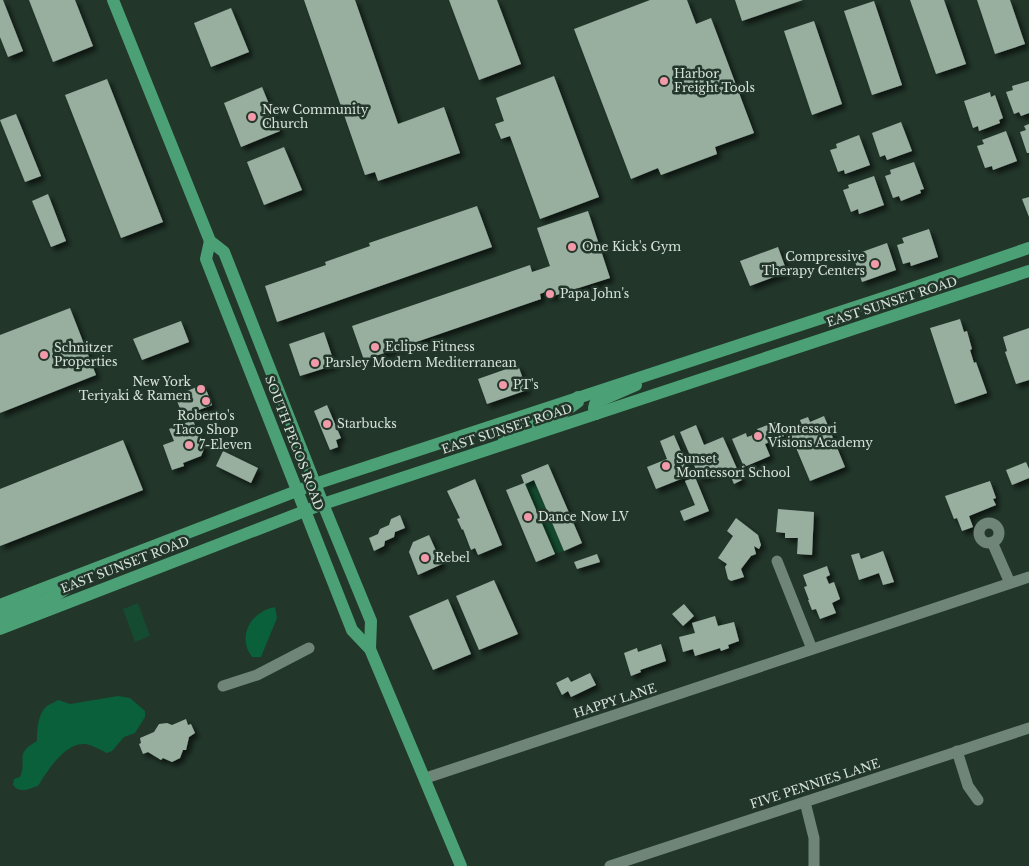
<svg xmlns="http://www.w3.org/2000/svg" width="1029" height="866" font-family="'Libre Baskerville',serif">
<defs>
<filter id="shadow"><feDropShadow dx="4" dy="4" stdDeviation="2.5" flood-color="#0009"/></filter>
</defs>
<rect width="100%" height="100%" fill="#22362a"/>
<g fill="#154b30">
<polygon points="534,480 564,551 555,554 525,484"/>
<polygon points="138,603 150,636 135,642 123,609"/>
</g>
<g fill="#09603b">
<path d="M275,607l2,11 -16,39h-9c-16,-21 0,-46 23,-50z"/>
<path d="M118,696l12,2 15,13v6l-10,16 -11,4 -12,14 -5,2c-7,-3 -16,-9 -23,-9 -19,-1 -37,27 -46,42 -10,3 -18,8 -25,-1l1,-6 6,-2c8,-19 -7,-22 17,-36 0,-11 1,-28 10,-35 3,-2 8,-4 11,-6l12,4z"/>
</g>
<g fill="#98afa0" filter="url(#shadow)">
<polygon points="0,0 3,0 23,51 8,57 0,37"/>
<polygon points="29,0 75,0 93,46 53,62"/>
<polygon points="304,0 355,0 398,124 444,107 460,153 378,181 375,172 365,175"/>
<polygon points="449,0 497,0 521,64 479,80"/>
<polygon points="650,0 687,0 696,24 711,18 754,133 715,147 717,154 661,175 658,168 631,179 574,29"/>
<polygon points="735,0 803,0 742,21"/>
<polygon points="910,0 944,0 966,64 936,74"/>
<polygon points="977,0 1010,0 1025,44 995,54"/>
<polygon points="874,1 902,85 872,95 844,11"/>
<polygon points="231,8 249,52 211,67 194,23"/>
<polygon points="814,21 842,104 812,115 784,31"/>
<polygon points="554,76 599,197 540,219 510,136 501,139 495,124 504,121 496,98"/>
<polygon points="107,79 163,222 121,238 65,95"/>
<polygon points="1029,81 1029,113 1021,116 1019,112 1014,114 1006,92 1013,90 1012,86"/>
<polygon points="262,87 280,131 241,147 224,103"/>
<polygon points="990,92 991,97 995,95 1003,118 999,120 1000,123 979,131 978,126 973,128 964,101"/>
<polygon points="16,114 41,176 25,182 0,120"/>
<polygon points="901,122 912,151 887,160 885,155 880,157 872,133"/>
<polygon points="1029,124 1029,153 1027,153 1020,132 1026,130 1024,126"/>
<polygon points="1006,131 1017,161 993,170 992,166 985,168 977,146 984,144 982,140"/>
<polygon points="859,135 870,165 845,174 844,170 838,172 830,150 837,148 836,144"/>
<polygon points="284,147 302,190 264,205 247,162"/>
<polygon points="914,162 924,189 920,190 921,193 901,201 899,196 893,198 885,176 891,174 890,170"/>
<polygon points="874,176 884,205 859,214 858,209 851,212 843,190 849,188 848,185"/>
<polygon points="48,194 66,241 51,247 32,201"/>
<polygon points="1029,197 1029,217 1022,199"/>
<polygon points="477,206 492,247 277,322 265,286 326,265 325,262 370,246 369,243"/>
<polygon points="588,211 610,278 547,298 545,292 540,294 541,299 364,360 352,326 530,265 532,272 550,266 537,228"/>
<polygon points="929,229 938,257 911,266 910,262 903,264 897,245 904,243 902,238"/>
<polygon points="887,243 896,270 862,282 854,259 860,257 859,253"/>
<polygon points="778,247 787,272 750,286 740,261"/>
<polygon points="70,308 96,375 0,413 0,335"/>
<polygon points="960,319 964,332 967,331 972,349 970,350 974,363 976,362 987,393 955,404 930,328"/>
<polygon points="181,321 189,342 142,360 133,339"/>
<polygon points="1029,328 1029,380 1016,384 1005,352 1007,351 1003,337"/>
<polygon points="324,332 335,365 300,376 289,344"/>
<polygon points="518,365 527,390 487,404 478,379"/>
<polygon points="204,384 212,405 183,416 175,396"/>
<polygon points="327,405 341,438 336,440 338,447 330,450 314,411"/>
<polygon points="824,416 845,467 810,481 789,431 802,426 800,420 808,417 810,422"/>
<polygon points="193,420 204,449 201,456 183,463 184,466 172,470 163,445 174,441 169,429"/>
<polygon points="778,421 784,436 765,444 770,456 744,467 732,439 746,433 747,437 759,433 757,429"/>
<polygon points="696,425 704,445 723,437 742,480 734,484 727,468 700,479 680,432"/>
<polygon points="674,435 691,475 656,489 647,467 667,459 660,441"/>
<polygon points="123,440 143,490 0,546 0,489"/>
<polygon points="223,451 258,468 251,483 216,466"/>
<polygon points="1026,462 1029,469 1029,478 1012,485 1006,470"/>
<polygon points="548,464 582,543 564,551 534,480 525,484 555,554 536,562 506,490 524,483 521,475"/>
<polygon points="695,477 709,511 684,521 680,511 695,505 685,481"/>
<polygon points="475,479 502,545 478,555 475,548 471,550 463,529 462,530 457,519 460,518 447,491"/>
<polygon points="990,481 996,498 993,499 996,505 969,516 973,527 962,531 957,518 954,519 945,496"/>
<polygon points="778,509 814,512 812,555 797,554 798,538 785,538 785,533 776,532"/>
<polygon points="400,515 405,528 395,532 394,537 385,541 384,546 374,551 369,538 378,534 380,529 389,525 391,519"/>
<polygon points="736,518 758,535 761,545 759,549 754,546 756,554 751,556 741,569 744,577 731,581 728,579 725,567 727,564 718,558 733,536 727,531"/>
<polygon points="429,535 442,564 418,575 409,552 413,542"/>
<polygon points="883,551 894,582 883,585 879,573 859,580 851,555 859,553 861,559"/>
<polygon points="597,554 600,562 577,569 574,562"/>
<polygon points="827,566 830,575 826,577 829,584 834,582 840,599 832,603 836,613 820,619 816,609 812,610 808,600 809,600 804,587 807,586 803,575"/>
<polygon points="494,580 518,634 479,650 456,596"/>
<polygon points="448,599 471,654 433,670 409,616"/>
<polygon points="684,604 694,616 683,626 672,614"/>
<polygon points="715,616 718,626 734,622 739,641 728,645 729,648 721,651 720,648 695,656 693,649 683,652 679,637 695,633 692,623"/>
<polygon points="661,644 666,661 640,670 641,672 631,676 624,653 637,648 638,652"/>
<polygon points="590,673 596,685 571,697 568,691 562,695 556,683 568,677 571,682"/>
<polygon points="186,719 188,725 191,724 195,733 189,737 186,750 183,750 180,758 172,762 163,758 161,760 148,752 143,754 139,744 141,743 140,738 154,732 159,724 167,723 172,725"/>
</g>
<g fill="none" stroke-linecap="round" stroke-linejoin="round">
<g stroke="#6e8577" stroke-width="11">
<circle cx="989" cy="533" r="10"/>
<polyline points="992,542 1010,583"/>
<polyline points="777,561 812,649"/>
<polyline points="223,686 257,675 309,648"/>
<polyline points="957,751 968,786 978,800"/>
<polyline points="426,778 1029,577"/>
<polyline points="805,802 814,838 814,866"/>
<polyline points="610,866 1029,728"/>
</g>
<g stroke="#4ba076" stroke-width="12">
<polyline points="113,0 210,241 224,252 323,504 371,621 370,649"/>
<polyline points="210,241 206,259 352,630 370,649 461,866"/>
<polyline points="596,414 594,408 595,404 604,399 636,385"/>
<polyline points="504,440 514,432 560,415 578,402 578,397"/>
<polyline points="0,605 315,484 895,294 1029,248"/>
<polyline points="0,617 55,596 79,580"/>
<polyline points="0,629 323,504 1029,271"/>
</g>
</g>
<g fill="#f39aaa" stroke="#22362a" stroke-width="2">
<circle cx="664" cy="81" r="5"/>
<circle cx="252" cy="117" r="5"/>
<circle cx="572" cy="247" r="5"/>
<circle cx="875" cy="264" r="5"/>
<circle cx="550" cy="294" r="5"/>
<circle cx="375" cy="347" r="5"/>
<circle cx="44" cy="355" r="5"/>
<circle cx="315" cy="363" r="5"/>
<circle cx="503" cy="385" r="5"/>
<circle cx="201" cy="389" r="5"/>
<circle cx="206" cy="401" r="5"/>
<circle cx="327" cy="424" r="5"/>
<circle cx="758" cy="436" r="5"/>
<circle cx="189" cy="445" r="5"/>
<circle cx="666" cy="466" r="5"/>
<circle cx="528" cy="517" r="5"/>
<circle cx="425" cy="558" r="5"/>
</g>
<g text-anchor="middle" stroke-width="5" stroke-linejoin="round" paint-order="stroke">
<g font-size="12" fill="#d6e2da" stroke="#22362a" text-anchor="start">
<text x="674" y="78">Harbor<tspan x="674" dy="14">Freight Tools</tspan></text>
<text x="262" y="114">New Community<tspan x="262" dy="14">Church</tspan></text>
<text x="582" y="251">One Kick's Gym</text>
<text x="865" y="261" text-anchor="end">Compressive<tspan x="865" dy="14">Therapy Centers</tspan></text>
<text x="560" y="298">Papa John's</text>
<text x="385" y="351">Eclipse Fitness</text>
<text x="54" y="352">Schnitzer<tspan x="54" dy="14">Properties</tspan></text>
<text x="325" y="367">Parsley Modern Mediterranean</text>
<text x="191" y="386" text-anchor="end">New York<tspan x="191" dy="14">Teriyaki &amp; Ramen</tspan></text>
<text x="513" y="389">PT's</text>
<text x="206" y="420" text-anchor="middle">Roberto's<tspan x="206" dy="14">Taco Shop</tspan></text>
<text x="337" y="428">Starbucks</text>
<text x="768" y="433">Montessori<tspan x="768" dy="14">Visions Academy</tspan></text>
<text x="199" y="449">7-Eleven</text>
<text x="676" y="463">Sunset<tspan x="676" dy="14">Montessori School</tspan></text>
<text x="538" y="521">Dance Now LV</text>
<text x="435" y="562">Rebel</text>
</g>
<g font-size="12" fill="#d6e2da" stroke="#22362a">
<text transform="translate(892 302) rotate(-18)" y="4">EAST SUNSET ROAD</text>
<text transform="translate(507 429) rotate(-18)" y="4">EAST SUNSET ROAD</text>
<text transform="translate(294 443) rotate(69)" y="4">SOUTH PECOS ROAD</text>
<text transform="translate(125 565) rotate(-21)" y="4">EAST SUNSET ROAD</text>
<text transform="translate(615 701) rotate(-18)" y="4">HAPPY LANE</text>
<text transform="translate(815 784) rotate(-18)" y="4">FIVE PENNIES LANE</text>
</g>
</g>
</svg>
